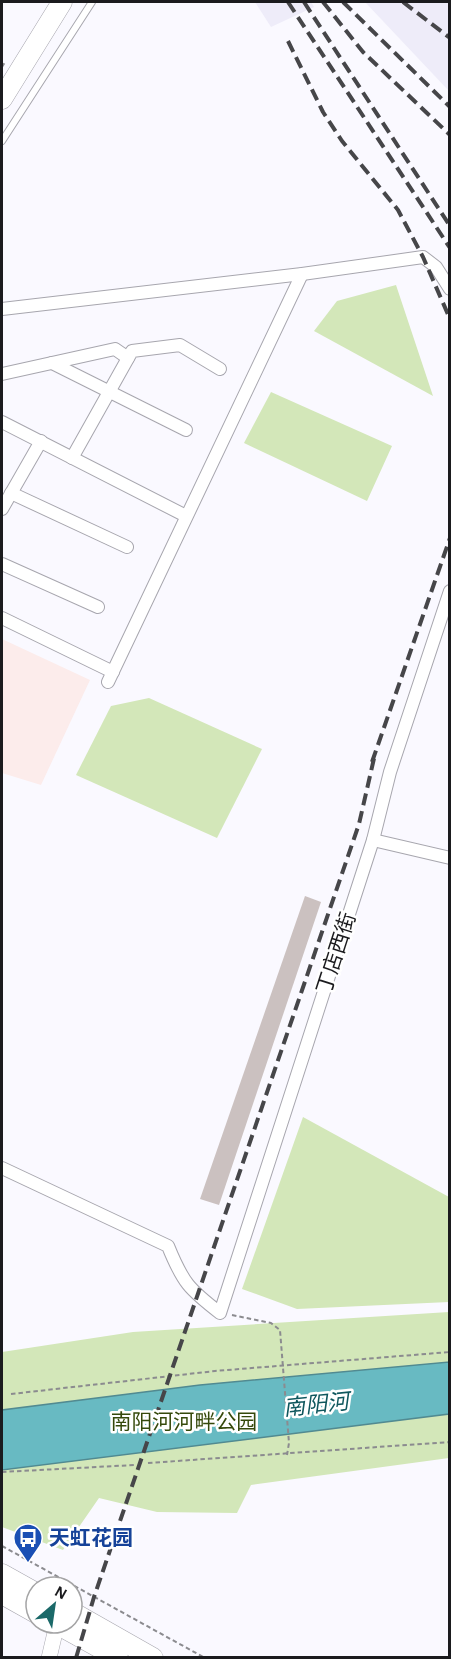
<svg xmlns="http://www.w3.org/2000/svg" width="451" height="1659" font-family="'Alegreya Sans','Noto Sans SC',sans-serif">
<rect width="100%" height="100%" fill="#faf9ff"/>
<g fill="#eeecf9">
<polygon points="255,2 311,2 314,7 271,27"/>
<polygon points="365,2 449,2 449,91"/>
</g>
<polygon fill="#fceceb" points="2,639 90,680 41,785 2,773"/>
<g fill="#d3e7b9">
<polygon points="396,285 433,396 314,331 337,301"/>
<polygon points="271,392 392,446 367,501 244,443"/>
<polygon points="149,698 262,749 217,838 76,775 111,706"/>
<polygon points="303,1117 449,1197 449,1302 297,1309 242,1289"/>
<polygon points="449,1312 449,1458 251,1485 237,1513 157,1512 99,1498 63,1550 2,1527 2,1352 133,1332"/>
</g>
<polygon fill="#68bac2" stroke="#518a91" stroke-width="1.5" points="449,1362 449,1414 2,1470 2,1410 200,1385"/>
<polygon fill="#cbc1c0" points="305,896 321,902 219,1205 200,1199"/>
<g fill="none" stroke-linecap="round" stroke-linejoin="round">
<g stroke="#a7a6ae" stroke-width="8">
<polyline id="service" points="2,141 92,2"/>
</g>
<g stroke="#a7a6ae" stroke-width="14">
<g id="minor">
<polyline points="2,309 302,274 423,257 436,267 450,289"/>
<polyline points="52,363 186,430"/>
<polyline points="2,374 115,349 128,358"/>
<polyline points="2,422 186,516"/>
<polyline points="72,458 132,351 180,345 220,369"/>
<polyline points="11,493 127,547"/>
<polyline points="2,509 41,441"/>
<polyline points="2,564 98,607"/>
<polyline points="2,618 113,672"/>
<polyline points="108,682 302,274"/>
<polyline points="373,840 450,858"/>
<path d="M2,1168l166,78c15,37 21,43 52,67l153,-473 17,-68 60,-181"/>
</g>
</g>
<g stroke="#a7a6ae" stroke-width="16">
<polyline id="tertiary" points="49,1658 57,1624"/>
</g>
<g stroke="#a7a6ae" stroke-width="21">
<g id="primary">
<polyline points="2,99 62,2"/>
<polyline points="2,1574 36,1593"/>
<polyline points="2,1594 36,1613"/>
<polyline points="72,1612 153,1658"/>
<polyline points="55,1623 118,1658"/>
</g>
</g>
<g stroke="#8b8b8f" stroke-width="2" stroke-dasharray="4.5 3" stroke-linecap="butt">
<polyline points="2,67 5,62"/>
<polyline points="232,1315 271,1323 280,1330 289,1443 287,1455"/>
<polyline points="11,1394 215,1371 450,1352"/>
<polyline points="148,1463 450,1442"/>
<polyline points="2,1472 134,1465"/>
<polyline points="2,1546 205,1658"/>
</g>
<use href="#service" stroke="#fff" stroke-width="6"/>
<use href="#minor" stroke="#fff" stroke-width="12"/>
<use href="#tertiary" stroke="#fff" stroke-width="15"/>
<use href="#primary" stroke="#fff" stroke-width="20"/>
<g stroke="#464649" stroke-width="4" stroke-dasharray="12 6" stroke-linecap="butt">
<polyline points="288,2 450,248"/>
<polyline points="304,2 450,226"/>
<polyline points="323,2 363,52 450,135"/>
<polyline points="343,2 450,107"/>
<polyline points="403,2 450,38"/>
<polyline points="288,41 323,112 342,141 398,210 423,257 450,319"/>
<polyline points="372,762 450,538"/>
<polyline points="76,1658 94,1597 359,824 375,754"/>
</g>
</g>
<defs>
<g id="bus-pin" transform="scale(1.5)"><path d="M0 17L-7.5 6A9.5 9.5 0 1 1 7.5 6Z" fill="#1a4fb4" stroke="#fff"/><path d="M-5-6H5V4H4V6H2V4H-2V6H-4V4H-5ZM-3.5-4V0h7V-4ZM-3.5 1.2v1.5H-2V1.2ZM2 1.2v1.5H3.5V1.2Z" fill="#fff"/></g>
</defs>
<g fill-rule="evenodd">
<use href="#bus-pin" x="28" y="1538"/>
</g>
<g text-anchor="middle" stroke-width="5" stroke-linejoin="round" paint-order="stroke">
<g font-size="21" fill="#1b1b1e" stroke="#fff">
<text transform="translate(336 953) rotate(-72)" y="7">丁店西街</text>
</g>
<g font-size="21" fill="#35490b" stroke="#fff">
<text x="184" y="1429">南阳河河畔公园</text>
</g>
<g font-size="21" font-weight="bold" fill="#164399" stroke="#fff" text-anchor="start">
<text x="49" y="1545">天虹花园</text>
</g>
<g font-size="22" font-style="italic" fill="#0f575d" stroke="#fff">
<text transform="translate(316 1404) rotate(-6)" y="8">南阳河</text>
</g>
</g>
<rect width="451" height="1659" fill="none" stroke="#1b1b1e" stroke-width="6"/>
<g transform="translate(54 1605) rotate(29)"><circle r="28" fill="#ffffff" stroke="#a4a4a5" stroke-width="1.5"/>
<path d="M0-4.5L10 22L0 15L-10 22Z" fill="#1b6969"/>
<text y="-9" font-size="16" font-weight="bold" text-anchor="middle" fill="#1b1b1e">N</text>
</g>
</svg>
